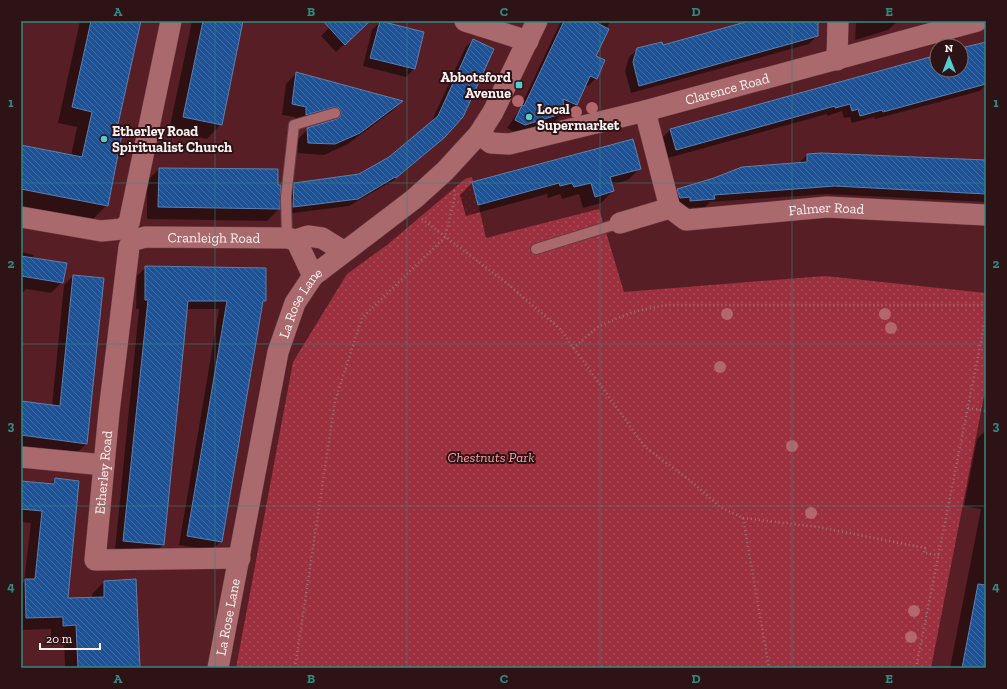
<svg xmlns="http://www.w3.org/2000/svg" width="1007" height="689" font-family="'Zilla Slab',serif">
<defs>
<pattern id="park-dots" width="8" height="8" patternUnits="userSpaceOnUse"><rect width="8" height="8" fill="#9c303f"/><path d="M2 2h.1M6 6h.1" fill="none" stroke="#ab4e5b" stroke-width="1.8" stroke-linecap="round"/></pattern>
<pattern id="building-back-hatch" width="6" height="6" patternUnits="userSpaceOnUse"><rect width="6" height="6" fill="#1d5297"/><path d="M-1 5l2 2M0 0l6 6M5-1l2 2" fill="none" stroke="#3f6ba6"/></pattern>
</defs>
<rect width="100%" height="100%" fill="#571f25"/>
<polygon fill="url(#park-dots)" points="472,177 486,238 599,209 624,292 825,276 986,293 986,386 931,668 236,668 293,362 347,274 387,245 465,179"/>
<g fill="#0007">
<polygon points="80,21 140,21 115,134 107,205 92,220 21,207 21,146 71,156 77,127 58,123"/>
<polygon points="192,21 242,21 221,124 207,139 169,131"/>
<polygon points="336,21 369,21 336,52 321,36"/>
<polygon points="561,21 610,21 595,57 596,78 588,86 585,85 576,105 568,113 563,111 563,113 555,121 516,133 507,128 518,112"/>
<polygon points="753,21 817,21 817,36 809,44 631,93 625,71 629,57 638,49 662,46"/>
<polygon points="856,21 897,21 897,22 888,30 855,40"/>
<polygon points="380,22 414,69 406,77 363,66 372,30"/>
<polygon points="473,40 436,144 388,185 387,184 349,206 285,214 287,192 295,184 359,175 390,157 431,123 465,48"/>
<polygon points="986,43 986,84 980,91 875,119 874,117 852,123 850,117 844,118 842,111 827,116 827,114 668,158 662,138 670,130 937,56 937,70 961,70 961,50"/>
<polygon points="296,73 401,102 391,112 348,144 324,155 298,153 297,140 308,129 330,122 329,119 296,125 295,117 282,115 286,84"/>
<polygon points="632,140 640,168 628,180 611,185 613,191 601,203 583,208 579,194 562,199 560,194 548,198 547,194 466,216 460,195 472,183"/>
<polygon points="807,155 986,161 986,202 826,194 710,202 705,207 682,208 670,198 678,190 799,163"/>
<polygon points="159,169 279,209 267,221 147,219 147,181"/>
<polygon points="21,252 34,255 33,259 62,282 51,293 26,289 21,294"/>
<polygon points="146,267 265,301 261,304 221,541 212,550 179,545 219,309 187,309 163,545 154,554 115,550 139,309 136,309 137,276"/>
<polygon points="73,276 86,444 77,453 21,447 21,402 52,406 64,285"/>
<polygon points="986,430 986,668 950,668 981,509 964,506 977,439"/>
<polygon points="55,479 66,599 92,598 92,594 104,582 139,668 65,668 64,637 51,637 51,629 21,630 21,585 24,582 31,523 21,522 21,482 49,485"/>
</g>
<g fill="url(#building-back-hatch)" stroke="#5c7fae">
<polygon points="91,21 141,21 116,133 122,134 108,206 21,189 21,145 82,157 92,112 72,107"/>
<polygon points="203,21 243,21 222,125 183,117"/>
<polygon points="323,21 370,21 345,45"/>
<polygon points="380,21 424,32 415,69 370,58"/>
<polygon points="564,21 593,21 609,29 596,56 605,60 597,79 590,76 577,105 563,99 564,113 525,125 515,120 522,105 524,106"/>
<polygon points="749,21 818,21 818,36 639,86 633,62 637,48 662,42 663,45"/>
<polygon points="473,39 494,49 463,117 445,137 396,178 395,177 358,199 293,207 294,183 359,174 389,157 438,116"/>
<polygon points="986,42 986,84 883,112 882,110 860,116 858,109 852,111 850,104 835,108 835,106 676,150 670,129 937,55 937,70 961,70 961,48"/>
<polygon points="296,72 366,91 403,101 360,133 335,144 308,143 307,128 337,119 340,117 341,112 339,108 334,107 306,115 306,107 292,104"/>
<polygon points="633,139 641,169 610,177 614,191 595,197 591,183 574,187 572,183 560,186 559,183 478,205 472,182"/>
<polygon points="821,153 986,160 986,194 835,186 714,195 715,199 690,201 690,197 680,198 677,189 714,178 742,167 807,162 807,154"/>
<polygon points="159,168 278,169 278,185 281,185 280,209 158,207"/>
<polygon points="21,256 67,263 63,283 21,276"/>
<polygon points="145,266 266,268 266,301 263,301 222,542 187,536 227,301 188,301 164,545 123,541 148,300 145,300"/>
<polygon points="73,275 104,278 87,444 21,435 21,401 60,406"/>
<polygon points="55,478 79,481 68,598 104,597 104,581 136,579 140,668 78,668 76,625 63,626 63,617 26,618 25,579 35,579 42,511 21,509 21,481 54,484"/>
<polygon points="978,584 986,585 986,668 962,668"/>
</g>
<g fill="none" stroke-linecap="round" stroke-linejoin="round">
<g stroke="#683c44" stroke-width="12">
<g id="lane">
<polyline points="287,238 286,197 294,125 335,113"/>
<polyline points="536,249 620,223"/>
</g>
</g>
<g stroke="#683c44" stroke-width="22">
<g id="street">
<polyline points="465,21 528,41"/>
<polyline points="837,60 838,21"/>
<path id="s1" d="M645,111l25,97 16,12 141,-13 159,8"/>
<path id="s2" d="M479,134l12,9 18,1 136,-33 332,-90"/>
<polyline points="21,217 101,231 122,229 129,223 171,21"/>
<polyline points="620,223 670,208"/>
<polyline points="296,240 313,276"/>
<polyline points="21,457 104,465"/>
<path id="s3" d="M240,558l-145,2 14,-148 20,-165 3,-6 13,-4 142,1 9,2 12,-4 14,2 21,13"/>
<path id="s4" d="M218,668l60,-316 17,-49 18,-27 101,-77 31,-28 34,-37 14,-22 44,-91"/>
</g>
</g>
<g stroke="#977276" stroke-width="2.5" stroke-dasharray="1 3" stroke-linecap="butt">
<polyline points="422,219 509,285 560,329 645,447 692,482 720,507 743,518 769,668"/>
<polyline points="573,348 599,326 633,312 665,305 986,305"/>
<polyline points="968,408 986,411"/>
<polyline points="743,518 818,527 925,548 924,553 939,555"/>
<polyline points="295,668 335,401 362,318 445,237 455,197 454,190"/>
<polyline points="916,668 986,316"/>
</g>
<use href="#lane" stroke="#aa696c" stroke-width="10"/>
<use href="#street" stroke="#aa696c" stroke-width="21"/>
</g>
<g fill="#b3666b">
<circle cx="518" cy="101" r="6"/>
<circle cx="592" cy="108" r="6"/>
<circle cx="576" cy="112" r="6"/>
<circle cx="727" cy="314" r="6"/>
<circle cx="885" cy="314" r="6"/>
<circle cx="891" cy="328" r="6"/>
<circle cx="720" cy="367" r="6"/>
<circle cx="792" cy="446" r="6"/>
<circle cx="811" cy="513" r="6"/>
<circle cx="914" cy="611" r="6"/>
<circle cx="911" cy="637" r="6"/>
</g>
<path fill="none" stroke="#328982" stroke-width="1" stroke-opacity="0.55" d="M215,21v647M407,21v647M600,21v647M792,21v647M21,183h965M21,344h965M21,506h965"/>
<g fill="#52cdcf" stroke="#2d1315" stroke-width="1.5">
<rect x="515" y="81" width="8" height="8" rx="2"/>
<circle cx="529" cy="117" r="4"/>
<circle cx="104" cy="139" r="4"/>
</g>
<g text-anchor="middle" stroke-width="4" stroke-linejoin="round" paint-order="stroke">
<g font-size="14" font-weight="bold" fill="#faf2f3" stroke="#2d1315" text-anchor="start">
<text x="511" y="82" text-anchor="end">Abbotsford<tspan x="511" dy="16">Avenue</tspan></text>
<text x="537" y="114">Local<tspan x="537" dy="16">Supermarket</tspan></text>
<text x="112" y="136">Etherley Road<tspan x="112" dy="16">Spiritualist Church</tspan></text>
</g>
<g font-size="14" fill="#faf2f3" stroke="#2d1315">
<text dy="5" stroke="none"><textPath href="#s2" startOffset="258">Clarence Road</textPath></text>
<text dy="5" stroke="none"><textPath href="#s1" startOffset="261">Falmer Road</textPath></text>
<text dy="5" stroke="none"><textPath href="#s3" startOffset="549">Cranleigh Road</textPath></text>
<text dy="5" stroke="none"><textPath href="#s4" startOffset="376">La Rose Lane</textPath></text>
<text dy="5" stroke="none"><textPath href="#s3" startOffset="233">Etherley Road</textPath></text>
<text dy="5" stroke="none"><textPath href="#s4" startOffset="52">La Rose Lane</textPath></text>
</g>
<g font-size="14" font-style="italic" fill="#fea0a5" stroke="#2d1315">
<text x="491" y="462">Chestnuts Park</text>
</g>
</g>
<rect width="1007" height="689" fill="none" stroke="#2d1315" stroke-width="44"/>
<g transform="translate(949 58)"><circle r="19" fill="#2d1315" stroke="#7f6c6e"/>
<path d="M0-3L7 15L0 10L-7 15Z" fill="#52cdcf"/>
<text y="-6" font-size="11" font-weight="bold" text-anchor="middle" fill="#faf2f3">N</text>
</g>
<path d="M40 643v6h60v-6" fill="none" stroke="#faf2f3" stroke-width="2"/>
<text x="46" y="643" font-size="12" fill="#faf2f3" stroke="#2d1315" stroke-width="3" paint-order="stroke">20 m</text>
<rect x="22" y="22" width="963" height="645" fill="none" stroke="#328982" stroke-width="1.5"/>
<g font-size="13" text-anchor="middle" font-weight="bold" fill="#328982">
<text x="118" y="16">A</text>
<text x="311" y="16">B</text>
<text x="504" y="16">C</text>
<text x="696" y="16">D</text>
<text x="889" y="16">E</text>
<text x="11" y="107">1</text>
<text x="996" y="107">1</text>
<text x="11" y="268">2</text>
<text x="996" y="268">2</text>
<text x="11" y="430">3</text>
<text x="996" y="430">3</text>
<text x="11" y="591">4</text>
<text x="996" y="591">4</text>
<text x="118" y="683">A</text>
<text x="311" y="683">B</text>
<text x="504" y="683">C</text>
<text x="696" y="683">D</text>
<text x="889" y="683">E</text>
</g>
</svg>
